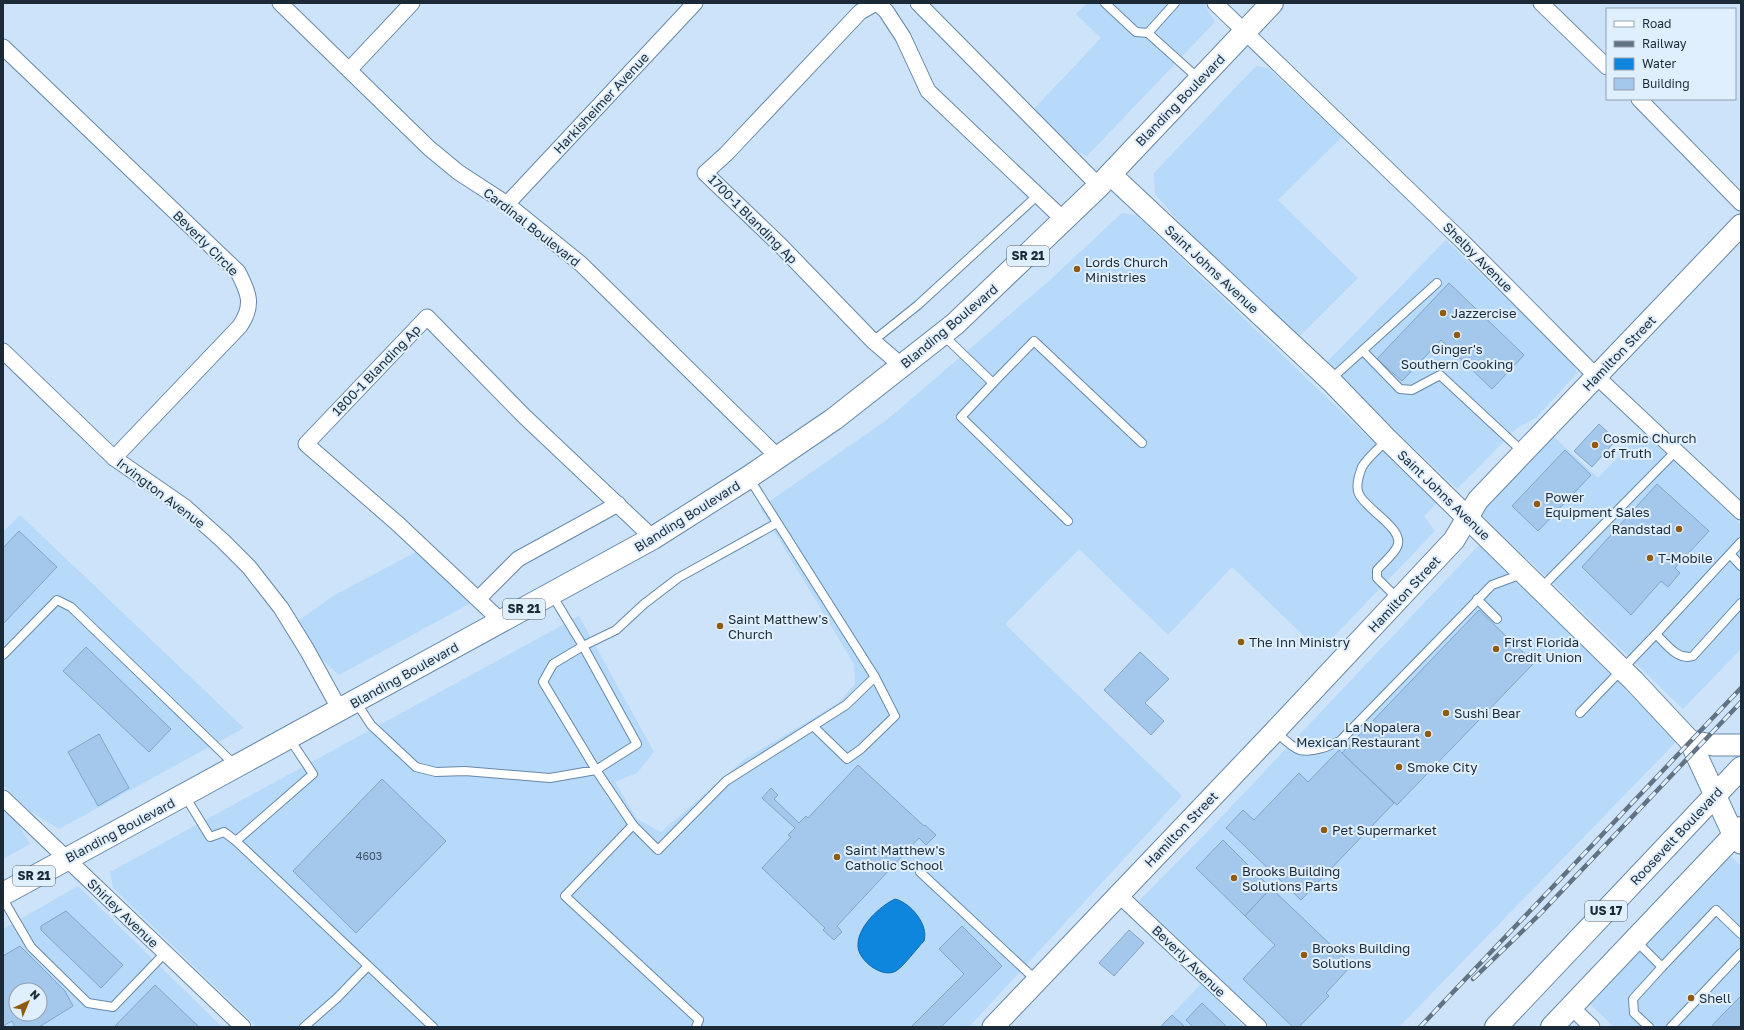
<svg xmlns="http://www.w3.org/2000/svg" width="1744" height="1030" font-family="'Golos Text',sans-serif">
<rect width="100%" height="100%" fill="#cde3f9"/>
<g fill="#b7d9fa" fill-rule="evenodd">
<polygon points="1087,3 1204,3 1215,22 1087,156 1070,148 1033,110 1101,38 1076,14"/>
<polygon points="1256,66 1268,68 1342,137 1278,200 1358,278 1297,339 1187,231 1155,194 1154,173"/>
<polygon points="1122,213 1136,215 1437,503 1424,516 1435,531 1320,651 1232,567 1168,635 1079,549 1005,624 1182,796 969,1027 257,1027 113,888 110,872 579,616 654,752 637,773 615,782 637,819 661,832 745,759 838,703 855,684 854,664 760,508 888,419 1050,280"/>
<polygon points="1446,240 1574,364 1577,373 1537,417 1517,428 1457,489 1325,364"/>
<polygon points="1643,432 1741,525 1741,649 1683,709 1481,514 1553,436 1598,478"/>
<polygon points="20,515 244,728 59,829 30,811 3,785 3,532"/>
<polygon points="1480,544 1677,741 1399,1027 1270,1027 1139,901 1210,829"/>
<polygon points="416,552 471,603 339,675 320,658 298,621 333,596"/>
<polygon points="3,809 17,822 30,844 3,859"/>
<polygon points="1731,856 1741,866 1741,1027 1614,1027 1590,1004"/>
<path d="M78,886l144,141h-219v-98zM16,990h24v24h-24z"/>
<polygon points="1201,984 1244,1027 1160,1027"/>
</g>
<path fill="#0e86dd" stroke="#126aac" d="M895,899c16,4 34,26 29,42 -7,7 -20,25 -28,30 -14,8 -38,-11 -38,-25 -1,-19 22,-40 37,-47z"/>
<g fill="#a4c8ec" stroke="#81a4c7" fill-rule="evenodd">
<polygon points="1449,283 1524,355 1492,389 1441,340 1402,381 1377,359"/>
<polygon points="1599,424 1616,440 1592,467 1574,451"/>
<polygon points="1565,450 1591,475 1538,531 1512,506"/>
<polygon points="1657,484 1709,531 1675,568 1680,573 1668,587 1661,581 1631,615 1582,567"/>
<polygon points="19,531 57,567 3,624 3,548"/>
<polygon points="1479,610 1534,663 1397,805 1342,753"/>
<polygon points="86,647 171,729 149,752 63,671"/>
<polygon points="1140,652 1169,679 1145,703 1164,721 1151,735 1104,690"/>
<polygon points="99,734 129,788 98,806 68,752"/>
<polygon points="1339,750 1394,803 1301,900 1226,828 1243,810 1254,820 1299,773 1308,782"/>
<polygon points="858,765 924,826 925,825 936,835 926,845 919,838 837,926 842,932 834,940 823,930 825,928 762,868 791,837 788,835 795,828 762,798 771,788 778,795 774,799 799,823 806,816 808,818"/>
<polygon points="382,779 446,841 356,933 293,871"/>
<polygon points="1223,840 1271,888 1245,916 1196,868"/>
<polygon points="1271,888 1352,965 1326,993 1329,996 1299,1027 1293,1027 1243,979 1275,945 1245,916"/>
<polygon points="66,911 123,965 101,988 41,930 41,926"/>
<polygon points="962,926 1002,966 941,1027 911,1027 964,974 939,949"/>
<polygon points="1129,930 1144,943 1114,976 1099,963"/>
<path d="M20,946l45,45 8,15 -34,21h-24l-3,-6 -9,5v-70zM16,990h24v24h-24z"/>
<polygon points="155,985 199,1027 114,1027"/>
<polygon points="1741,996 1741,1027 1711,1027 1722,1015"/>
<polygon points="1202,1003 1227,1027 1193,1027 1186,1020"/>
<polygon points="1172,1015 1185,1027 1160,1027"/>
</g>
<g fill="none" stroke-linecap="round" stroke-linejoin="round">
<g stroke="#68a" stroke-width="10">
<g id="lane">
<polyline points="1105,3 1136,32 1148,33"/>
<polyline points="1175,3 1148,33 1199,79"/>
<polyline points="943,335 993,383 1034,341 1142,443"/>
<polyline points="873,341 918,305 1038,195"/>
<polyline points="1363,351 1400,389 1412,390 1440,375 1523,452"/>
<polyline points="1331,379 1437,283"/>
<polyline points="993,383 961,417 1068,521"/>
<path d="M1387,440c-8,8 -20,18 -25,27 -3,8 -7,20 -3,27 6,15 47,35 38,53 -4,8 -14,16 -20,23v8l21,21"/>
<polyline points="749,478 875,677 895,716 861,749 847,759 813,726"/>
<polyline points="1730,554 1741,566"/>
<polyline points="1541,588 1676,451"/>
<polyline points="552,595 583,646 637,744 596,770 633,825"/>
<polyline points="1477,599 1497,619"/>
<path d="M1656,634c10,10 22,27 37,22l48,-53"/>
<polyline points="3,655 57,600 71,607 236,766"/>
<polyline points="356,702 371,725 416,767 436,772 465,771 550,778 596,770 543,682 553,664 583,646 616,630 644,604 678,578 777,523"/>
<polyline points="1580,713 1656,634 1741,542"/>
<path d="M1275,731c7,6 16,16 25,19 13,3 29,-4 40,-9l152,-156 30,-11"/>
<polyline points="185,796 210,837 224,832 236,841 313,774 289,738"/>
<polyline points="236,841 433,1027"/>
<polyline points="920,872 1036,980"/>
<polyline points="3,899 31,947 88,1003 113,1007 165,953"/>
<polyline points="1635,940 1662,967 1716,910 1741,934"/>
<polyline points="304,1027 337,998 368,966"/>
<polyline points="696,1027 699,1020 565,896 633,825 658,850 726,781 846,705 875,677"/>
<polyline points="1649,1027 1634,1013 1633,999 1662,967"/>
<polyline points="1671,1027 1741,953"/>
</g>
</g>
<g stroke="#68a" stroke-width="17">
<g id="street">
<polyline points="280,3 429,148 458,172 507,204 581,264 779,458"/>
<polyline points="876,3 860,12 726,154 705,173 780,245 873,341 902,366"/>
<polyline points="877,3 886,11 903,37 928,91 1064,220"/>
<polyline points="918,3 1099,186"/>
<polyline points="1215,3 1463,242 1596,376 1741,512"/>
<polyline points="1541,3 1607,67"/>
<path d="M3,47l235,225c11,21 16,33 2,54l-126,132"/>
<polyline points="349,70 412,3"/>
<polyline points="1639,99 1741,203"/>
<polyline points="507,204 695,3"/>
<polyline points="3,351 114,458 185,507 223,541 249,567 281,608 307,650 340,710"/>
<polyline points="478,599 518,559 618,504"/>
<polyline points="501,621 398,524 306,444 427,317 524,416 653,538"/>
<polyline points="3,798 243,1027"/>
<polyline points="1119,895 1259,1027"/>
<polyline points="1571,1007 1592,1027"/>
</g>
</g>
<g stroke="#68a" stroke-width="23">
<g id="secondary">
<polyline points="1110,174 1330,380 1387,439 1634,681 1690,741 1734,836 1741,843"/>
<polyline points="1690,741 1713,745 1741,745"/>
<polyline points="993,1027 1275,731 1454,540 1478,500 1741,225"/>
</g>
</g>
<g stroke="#68a" stroke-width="24">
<polyline id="primary" points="3,894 653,538 749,477 834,419 955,324 1099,186 1272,3"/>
</g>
<g stroke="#68a" stroke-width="24">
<g id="highway">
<polyline points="1496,1027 1741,768"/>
<polyline points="1552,1027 1741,828"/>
</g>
</g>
<use href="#lane" stroke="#fff" stroke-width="8"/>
<use href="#street" stroke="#fff" stroke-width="15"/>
<use href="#secondary" stroke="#fff" stroke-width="21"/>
<use href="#primary" stroke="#fff" stroke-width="22"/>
<use href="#highway" stroke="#fff" stroke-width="22"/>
<g stroke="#617283" stroke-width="4.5">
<g id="rail">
<polyline points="1473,979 1541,913 1741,702"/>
<polyline points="1420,1027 1741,688"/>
</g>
</g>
<use href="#rail" stroke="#e0effe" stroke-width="3" stroke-dasharray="9" stroke-linecap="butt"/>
</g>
<g fill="#905b0f" stroke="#e0effe" stroke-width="1.5">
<circle cx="1077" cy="269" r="4"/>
<circle cx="1443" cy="313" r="4"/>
<circle cx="1457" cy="335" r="4"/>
<circle cx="1595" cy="445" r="4"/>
<circle cx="1537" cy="504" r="4"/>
<circle cx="1679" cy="529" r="4"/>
<circle cx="1650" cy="558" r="4"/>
<circle cx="720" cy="626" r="4"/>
<circle cx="1241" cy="642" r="4"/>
<circle cx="1496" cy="649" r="4"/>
<circle cx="1446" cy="713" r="4"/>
<circle cx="1428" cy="734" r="4"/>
<circle cx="1399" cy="767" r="4"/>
<circle cx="1324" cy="830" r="4"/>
<circle cx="837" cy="857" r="4"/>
<circle cx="1234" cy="878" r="4"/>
<circle cx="1304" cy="955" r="4"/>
<circle cx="1691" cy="998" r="4"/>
</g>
<g text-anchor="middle" stroke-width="4" stroke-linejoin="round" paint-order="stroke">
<g font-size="11" fill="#3e5265">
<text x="369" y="860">4603</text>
</g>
<g fill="#e0effe" stroke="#576573" stroke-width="1">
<rect x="1007" y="246" width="42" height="20" rx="3"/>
<rect x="503" y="599" width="42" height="20" rx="3"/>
<rect x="13" y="866" width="42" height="20" rx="3"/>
<rect x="1585" y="901" width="42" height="20" rx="3"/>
</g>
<g font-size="12" font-weight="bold" fill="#1c2a38">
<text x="1028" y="260">SR 21</text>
<text x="524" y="613">SR 21</text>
<text x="34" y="880">SR 21</text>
<text x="1606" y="915">US 17</text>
</g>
<g font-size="13" fill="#1c2a38" stroke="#e0effe">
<text transform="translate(1180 100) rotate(-46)" y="5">Blanding Boulevard</text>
<text transform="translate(601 103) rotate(-47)" y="5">Harkisheimer Avenue</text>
<text transform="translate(753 219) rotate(45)" y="5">1700-1 Blanding Ap</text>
<text transform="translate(532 227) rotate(38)" y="5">Cardinal Boulevard</text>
<text transform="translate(206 243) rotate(45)" y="5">Beverly Circle</text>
<text transform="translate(1478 257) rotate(45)" y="5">Shelby Avenue</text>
<text transform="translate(1212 269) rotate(43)" y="5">Saint Johns Avenue</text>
<text transform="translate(949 326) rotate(-40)" y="5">Blanding Boulevard</text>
<text transform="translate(1619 353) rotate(-46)" y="5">Hamilton Street</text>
<text transform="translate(376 370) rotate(-46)" y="5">1800-1 Blanding Ap</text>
<text transform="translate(161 493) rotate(37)" y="5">Irvington Avenue</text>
<text transform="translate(1444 495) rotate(44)" y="5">Saint Johns Avenue</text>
<text transform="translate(687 516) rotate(-32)" y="5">Blanding Boulevard</text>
<text transform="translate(1404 594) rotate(-47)" y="5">Hamilton Street</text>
<text transform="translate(404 675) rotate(-29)" y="5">Blanding Boulevard</text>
<text transform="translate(1181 829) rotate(-46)" y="5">Hamilton Street</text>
<text transform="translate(120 830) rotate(-28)" y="5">Blanding Boulevard</text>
<text transform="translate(1676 836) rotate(-47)" y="5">Roosevelt Boulevard</text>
<text transform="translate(123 913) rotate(44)" y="5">Shirley Avenue</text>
<text transform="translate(1189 961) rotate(44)" y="5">Beverly Avenue</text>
</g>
<g font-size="13" fill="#1c2a38" stroke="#e0effe" text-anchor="start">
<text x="1085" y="267">Lords Church<tspan x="1085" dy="15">Ministries</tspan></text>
<text x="1451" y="318">Jazzercise</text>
<text x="1457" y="354" text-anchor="middle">Ginger's<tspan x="1457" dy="15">Southern Cooking</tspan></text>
<text x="1603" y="443">Cosmic Church<tspan x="1603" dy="15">of Truth</tspan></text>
<text x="1545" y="502">Power<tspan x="1545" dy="15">Equipment Sales</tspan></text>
<text x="1671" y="534" text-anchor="end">Randstad</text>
<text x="1658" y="563">T-Mobile</text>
<text x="728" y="624">Saint Matthew's<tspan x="728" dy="15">Church</tspan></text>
<text x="1249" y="647">The Inn Ministry</text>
<text x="1504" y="647">First Florida<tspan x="1504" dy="15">Credit Union</tspan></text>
<text x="1454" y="718">Sushi Bear</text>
<text x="1420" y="732" text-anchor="end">La Nopalera<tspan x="1420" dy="15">Mexican Restaurant</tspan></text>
<text x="1407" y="772">Smoke City</text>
<text x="1332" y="835">Pet Supermarket</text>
<text x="845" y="855">Saint Matthew's<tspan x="845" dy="15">Catholic School</tspan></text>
<text x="1242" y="876">Brooks Building<tspan x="1242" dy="15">Solutions Parts</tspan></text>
<text x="1312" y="953">Brooks Building<tspan x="1312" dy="15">Solutions</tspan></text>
<text x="1699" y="1003">Shell</text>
</g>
</g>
<rect width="1744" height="1030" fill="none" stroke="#1c2a38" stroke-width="8"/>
<rect x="1606" y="8" width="130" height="92" fill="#e0effe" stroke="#92a0af"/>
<rect x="1614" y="21" width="20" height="6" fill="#ffffff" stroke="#92a0af"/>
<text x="1642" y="28" font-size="12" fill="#1c2a38">Road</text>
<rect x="1614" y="41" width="20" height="6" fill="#617283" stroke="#92a0af"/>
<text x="1642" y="48" font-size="12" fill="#1c2a38">Railway</text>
<rect x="1614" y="58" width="20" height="12" fill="#0e86dd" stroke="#92a0af"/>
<text x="1642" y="68" font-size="12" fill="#1c2a38">Water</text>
<rect x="1614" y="78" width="20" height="12" fill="#a4c8ec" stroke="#92a0af"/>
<text x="1642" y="88" font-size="12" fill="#1c2a38">Building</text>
<g transform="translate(28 1002) rotate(44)"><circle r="19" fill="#e0effe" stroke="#92a0af"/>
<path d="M0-3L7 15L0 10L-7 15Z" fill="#905b0f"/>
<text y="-6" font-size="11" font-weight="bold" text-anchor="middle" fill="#1c2a38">N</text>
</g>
</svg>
